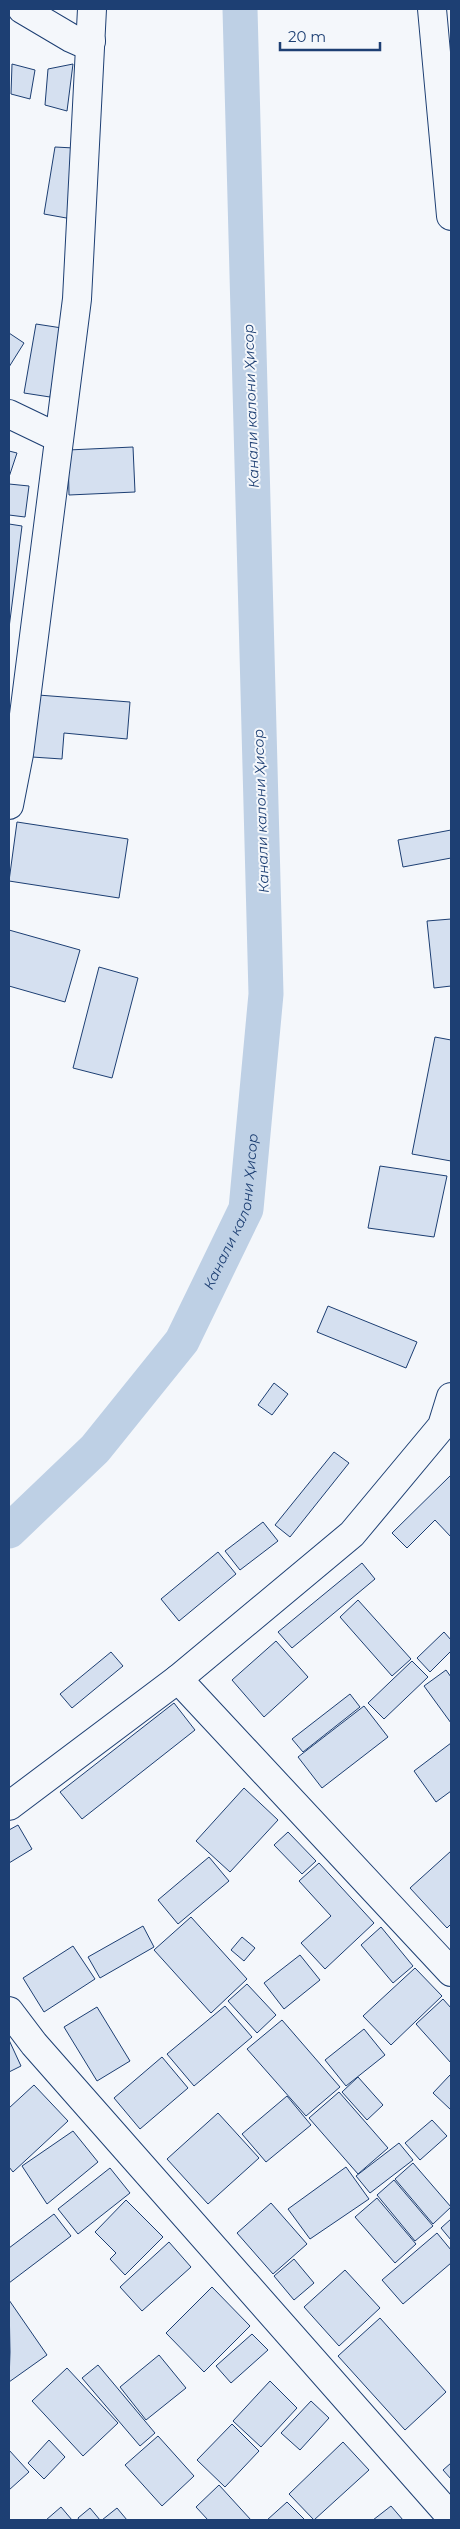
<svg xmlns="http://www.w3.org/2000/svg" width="460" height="2529" font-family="Montserrat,sans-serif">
<rect width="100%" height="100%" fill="#f4f7fb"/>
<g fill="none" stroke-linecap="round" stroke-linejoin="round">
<path stroke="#bed0e5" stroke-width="35" id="s1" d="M9,1531l86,-82 87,-108 64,-132 20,-215 -26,-985"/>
</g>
<g fill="#d5e0f0" stroke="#1d3f73">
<polygon points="12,64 35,70 30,99 11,94"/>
<polygon points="73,64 67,111 45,105 48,69"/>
<polygon points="55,147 74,148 72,219 44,214"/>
<polygon points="36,324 62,328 50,397 24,393"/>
<polygon points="9,333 24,343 9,367"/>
<polygon points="133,447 135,492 69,495 68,450"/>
<polygon points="9,451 17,453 9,477"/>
<polygon points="9,484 29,486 25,517 9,515"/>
<polygon points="9,524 22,526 9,628"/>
<polygon points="38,695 130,702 127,739 64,733 62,759 32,757"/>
<polygon points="17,822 128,839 119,898 9,881"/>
<polygon points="451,830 451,858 403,867 398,840"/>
<polygon points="451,919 451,986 434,988 427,921"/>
<polygon points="9,930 80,950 65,1002 9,986"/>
<polygon points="99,967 138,978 112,1078 73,1068"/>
<polygon points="435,1037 451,1040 451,1161 412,1154"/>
<polygon points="380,1166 447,1176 434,1237 368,1228"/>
<polygon points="328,1306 417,1342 406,1368 317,1332"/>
<polygon points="274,1383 288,1394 272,1415 258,1405"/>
<polygon points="334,1452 349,1463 290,1537 275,1525"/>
<polygon points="451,1475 451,1537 435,1520 407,1548 392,1533"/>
<polygon points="263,1522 278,1541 240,1570 225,1551"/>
<polygon points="218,1552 236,1574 179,1621 161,1599"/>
<polygon points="362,1563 375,1579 292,1648 278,1632"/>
<polygon points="358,1600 411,1659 392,1676 340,1617"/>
<polygon points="444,1632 451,1640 451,1651 430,1672 417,1658"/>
<polygon points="276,1641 308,1677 264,1717 232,1680"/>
<polygon points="111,1652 123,1666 72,1708 60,1694"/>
<polygon points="412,1661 428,1677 384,1719 368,1703"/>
<polygon points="446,1670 451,1677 451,1723 424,1686"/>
<polygon points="350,1694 360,1707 303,1752 292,1739"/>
<polygon points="174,1703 195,1730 82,1819 60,1792"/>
<polygon points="364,1706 388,1737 322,1788 298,1757"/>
<polygon points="451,1743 451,1791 436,1802 414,1771"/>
<polygon points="244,1788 278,1820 230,1872 196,1841"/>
<polygon points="18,1825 32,1849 9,1863 9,1830"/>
<polygon points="288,1832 316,1861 302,1874 274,1845"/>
<polygon points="451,1851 451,1924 447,1928 410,1888"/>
<polygon points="209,1857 229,1881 178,1924 158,1900"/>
<polygon points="319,1863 374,1923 325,1969 301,1943 331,1916 299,1881"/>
<polygon points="191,1917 247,1979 211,2013 154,1950"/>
<polygon points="143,1926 154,1947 100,1978 88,1957"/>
<polygon points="381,1927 413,1966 393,1983 361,1945"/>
<polygon points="242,1937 255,1948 244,1961 231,1950"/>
<polygon points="73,1946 95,1979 44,2012 23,1978"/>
<polygon points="300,1955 320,1980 284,2009 264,1983"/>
<polygon points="415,1968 442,1996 391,2045 363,2016"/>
<polygon points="247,1984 276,2015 257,2033 228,2001"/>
<polygon points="443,1999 451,2008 451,2063 416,2024"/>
<polygon points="225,2006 252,2037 194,2086 167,2054"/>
<polygon points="97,2007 130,2061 97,2081 64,2027"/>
<polygon points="282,2020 340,2087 306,2116 247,2049"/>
<polygon points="364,2029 385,2055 346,2086 325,2060"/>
<polygon points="9,2040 21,2066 9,2072"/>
<polygon points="162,2057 188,2088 140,2129 114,2098"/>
<polygon points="450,2075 451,2076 451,2110 433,2093"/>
<polygon points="358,2077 383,2105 367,2120 342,2092"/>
<polygon points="34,2085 68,2121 13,2172 9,2167 9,2108"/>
<polygon points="339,2092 388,2148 358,2174 309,2118"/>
<polygon points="287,2096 311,2125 266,2162 242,2134"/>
<polygon points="218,2113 259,2158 208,2204 167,2159"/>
<polygon points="432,2120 447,2136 420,2160 405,2143"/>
<polygon points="73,2131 98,2162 47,2204 22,2166"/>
<polygon points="399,2143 413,2160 370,2193 356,2176"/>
<polygon points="413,2163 451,2207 433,2224 395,2179"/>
<polygon points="346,2167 369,2199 310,2239 288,2209"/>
<polygon points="110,2168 130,2193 78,2234 58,2209"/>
<polygon points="394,2180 433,2226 415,2241 377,2195"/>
<polygon points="377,2198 416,2244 395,2263 355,2217"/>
<polygon points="126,2200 163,2237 125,2275 110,2259 116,2253 95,2232"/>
<polygon points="271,2203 307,2244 273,2274 237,2233"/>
<polygon points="54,2214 71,2236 9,2283 9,2248"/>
<polygon points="451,2219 451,2240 441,2228"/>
<polygon points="437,2233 451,2250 451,2263 403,2304 382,2280"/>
<polygon points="169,2242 191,2267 142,2311 120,2287"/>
<polygon points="294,2259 314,2283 294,2300 274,2276"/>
<polygon points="345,2270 380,2308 339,2346 304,2307"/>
<polygon points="212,2287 250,2326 204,2372 166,2333"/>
<polygon points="9,2300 47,2355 9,2382 10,2352"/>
<polygon points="380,2318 446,2392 405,2430 338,2356"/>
<polygon points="252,2334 268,2350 231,2383 216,2366"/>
<polygon points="159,2355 186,2388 146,2420 120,2387"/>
<polygon points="98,2365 155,2433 140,2446 82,2378"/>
<polygon points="67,2368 118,2423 83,2456 32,2401"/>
<polygon points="270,2381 297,2408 261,2447 233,2421"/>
<polygon points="311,2401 329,2418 300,2450 281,2433"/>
<polygon points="232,2424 259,2451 225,2487 197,2460"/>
<polygon points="158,2436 194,2476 162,2506 125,2465"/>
<polygon points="49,2440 65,2457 44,2479 28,2463"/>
<polygon points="343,2442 369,2470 314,2520 289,2494"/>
<polygon points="9,2450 29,2472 9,2490"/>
<polygon points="451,2463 451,2479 443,2470"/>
<polygon points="219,2485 251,2520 208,2520 196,2507"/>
<polygon points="287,2502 305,2520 267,2520"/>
<polygon points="391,2506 403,2520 373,2520"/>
<polygon points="61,2507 72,2520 46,2520"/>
<polygon points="90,2508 100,2520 79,2520 78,2518"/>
<polygon points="117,2508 127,2520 102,2520"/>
</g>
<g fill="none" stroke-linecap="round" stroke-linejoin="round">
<g stroke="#1d3f73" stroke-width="30">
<g id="minor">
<polyline points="22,9 71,38 80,42 91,41"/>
<polyline points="432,9 451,216"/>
<polyline points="9,414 59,438"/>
<polyline points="9,805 19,754 77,299 92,9"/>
<polyline points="178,1679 451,1972"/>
<polyline points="9,1806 178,1679 352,1534 442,1426 451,1397"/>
<polyline points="9,2011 34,2044 451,2517"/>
</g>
</g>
<use href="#minor" stroke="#f4f7fb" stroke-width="28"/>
</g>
<g text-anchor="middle" stroke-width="4" stroke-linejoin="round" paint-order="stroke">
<g font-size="14" font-style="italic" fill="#1d3f73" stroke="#f4f7fb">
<text transform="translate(251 406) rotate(-92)" y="5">Канали калони Ҳисор</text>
<text transform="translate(261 811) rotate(-92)" y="5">Канали калони Ҳисор</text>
<text dy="5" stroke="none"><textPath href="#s1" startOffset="398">Канали калони Ҳисор</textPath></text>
</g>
</g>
<rect width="460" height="2529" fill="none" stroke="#1d3f73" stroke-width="20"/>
<path d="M280 42v8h100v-8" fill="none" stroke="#1d3f73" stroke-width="2.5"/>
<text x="288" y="42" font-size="15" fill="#1d3f73" stroke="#f4f7fb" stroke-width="4" paint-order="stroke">20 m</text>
</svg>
